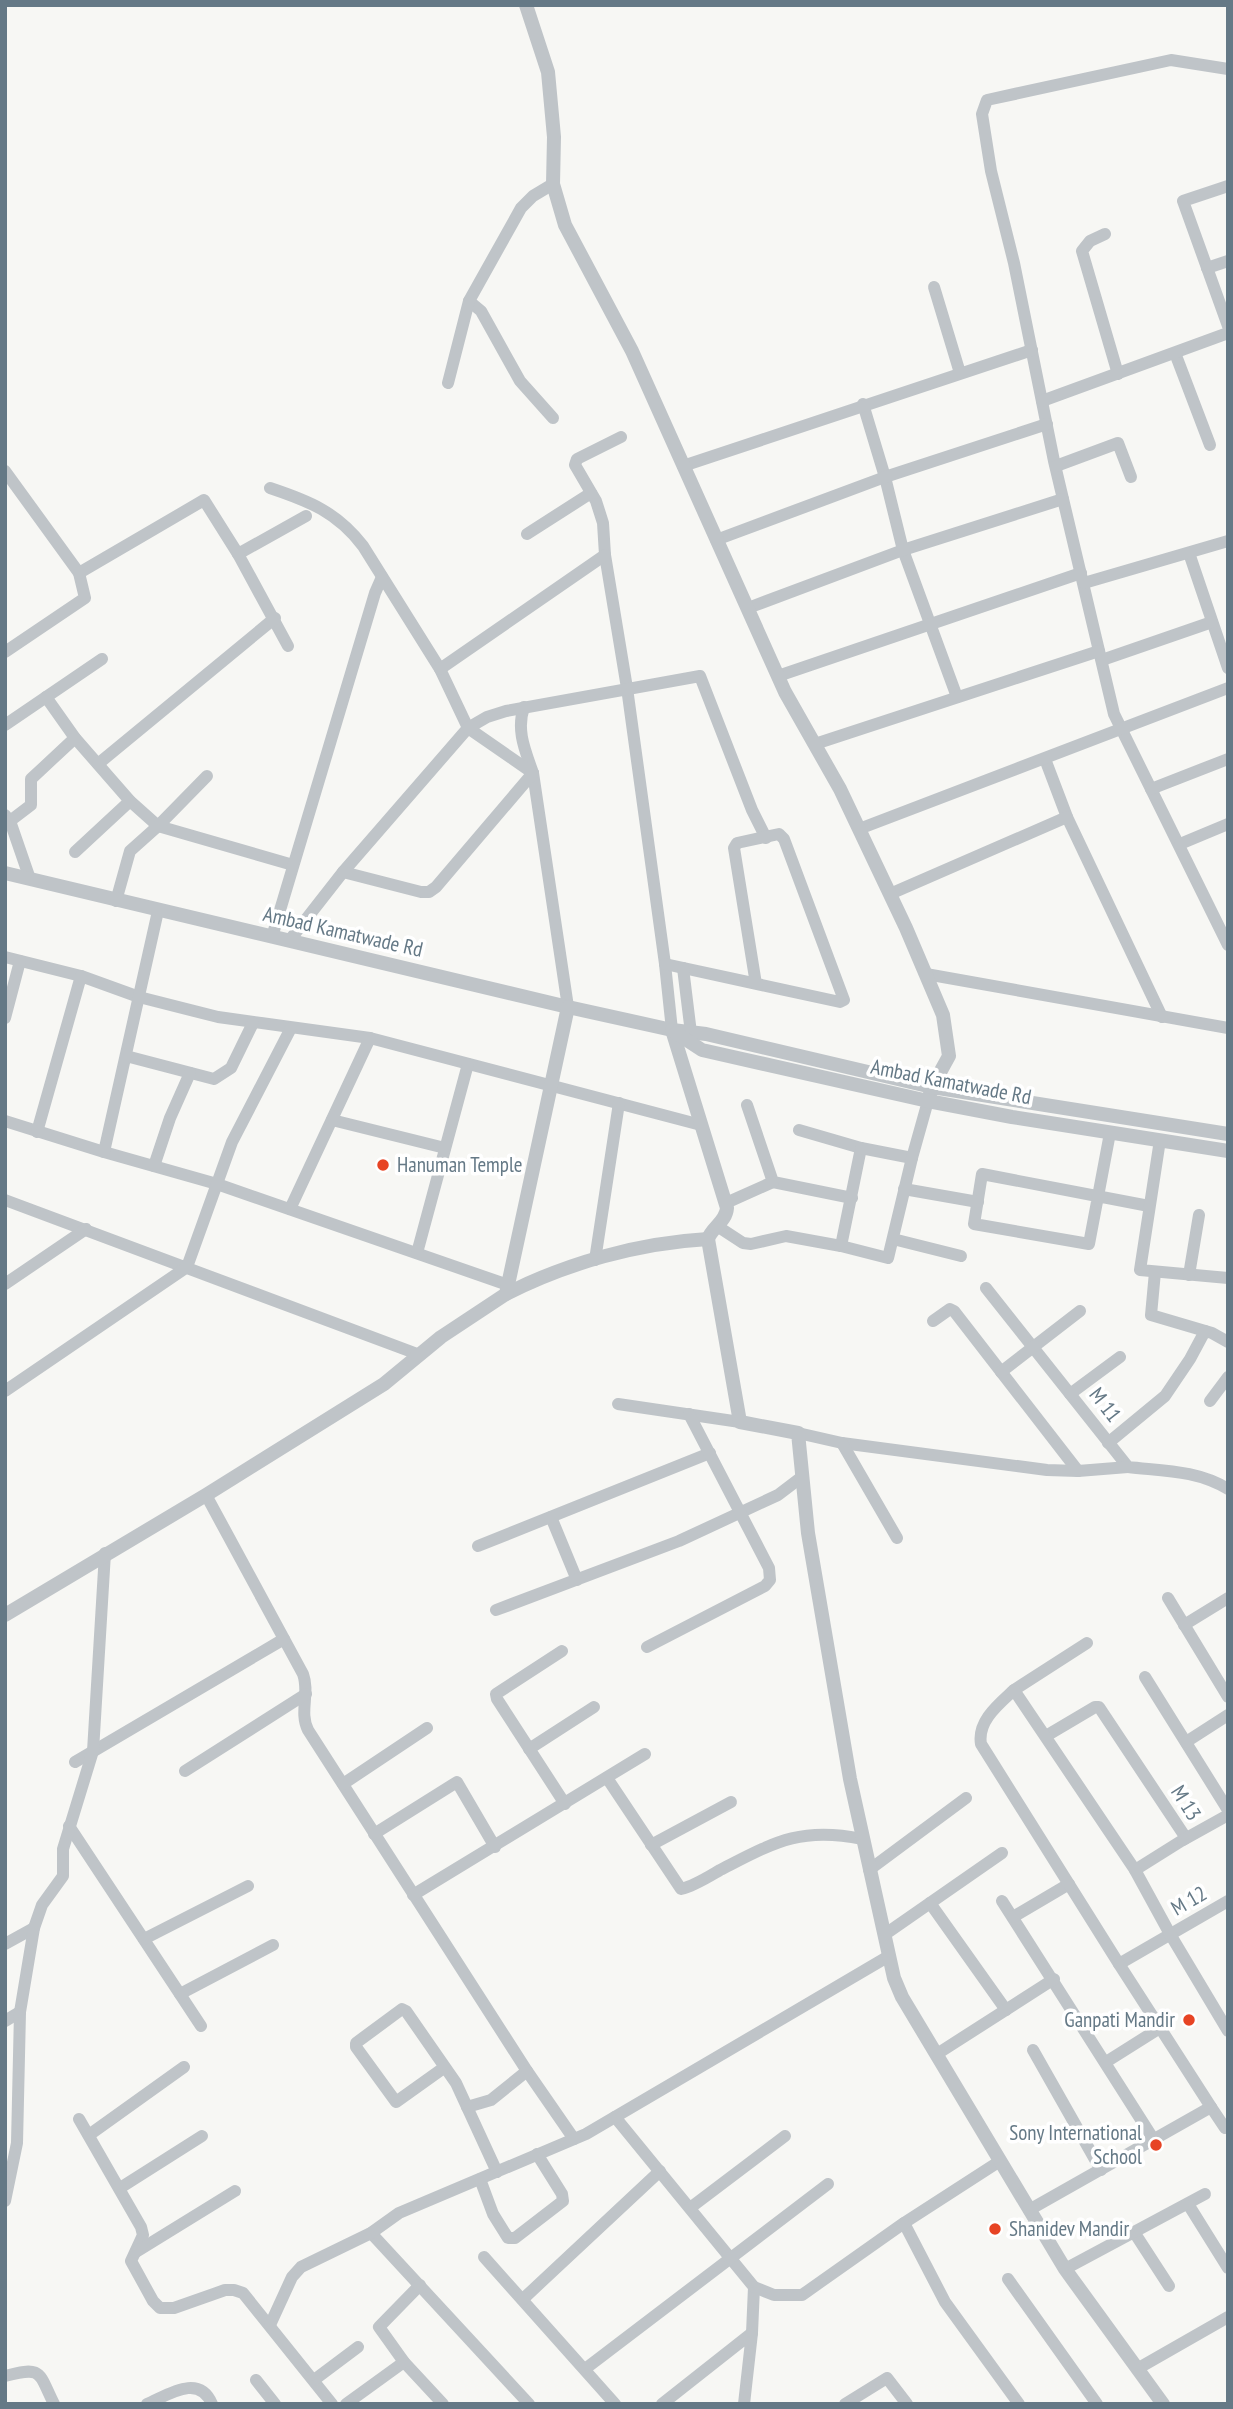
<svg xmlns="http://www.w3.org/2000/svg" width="1233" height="2409" font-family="'PT Sans Narrow',sans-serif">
<rect width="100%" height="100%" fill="#f7f7f4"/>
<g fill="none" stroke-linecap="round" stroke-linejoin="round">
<g stroke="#bfc4c8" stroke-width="12">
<polyline points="1228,69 1171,60 987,100 982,114 991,171 1014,263 1054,461 1114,714 1228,945"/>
<polyline points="1228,186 1183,201 1228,326"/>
<polyline points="1105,234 1090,241 1082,251 1118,374"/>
<polyline points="1207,268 1228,261"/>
<polyline points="934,287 960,373"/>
<polyline points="469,301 481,311 520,381 553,418"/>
<polyline points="1175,353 1210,445"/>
<polyline points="448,383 469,301 521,208 533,196 553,184"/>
<polyline points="1042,401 1228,333"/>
<polyline points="863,404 885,477 903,550 957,697"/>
<polyline points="621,437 577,459 575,465 596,501 603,523 605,555 627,688 665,964 672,1030"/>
<polyline points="683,466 1032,350"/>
<polyline points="1056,466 1118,443 1131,477"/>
<polyline points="5,471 79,573 85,598 5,652"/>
<path d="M270,488c39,13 67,24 93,58l77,123 28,59 -125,144 -54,69"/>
<polyline points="527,534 591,493"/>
<polyline points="716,540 885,477 1047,424"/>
<polyline points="1189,553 1228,668"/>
<polyline points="238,554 306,516"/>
<polyline points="79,573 204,500 238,554 288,646"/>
<polyline points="1084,583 1228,541"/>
<polyline points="748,608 903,550 1063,499"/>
<polyline points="1102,660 1212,622"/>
<polyline points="440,669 605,555"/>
<polyline points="778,676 1081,573"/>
<polyline points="46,697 75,738 130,801 158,826 293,865"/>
<path d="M524,707c-8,23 1,43 9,66l35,234"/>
<polyline points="5,725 102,659"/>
<polyline points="815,744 1099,651"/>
<polyline points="1045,759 1067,817 1162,1017"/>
<polyline points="98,764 275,618"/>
<polyline points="533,773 468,728 487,717 506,711 700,676 752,810 766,838"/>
<polyline points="1151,789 1228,759"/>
<polyline points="5,815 10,821 30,879"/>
<polyline points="10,821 31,805 31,779 75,738"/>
<polyline points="859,829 1228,688"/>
<polyline points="1180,844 1228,824"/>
<polyline points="75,852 130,801"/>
<polyline points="343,872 421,892 429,892 436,887 533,773"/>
<polyline points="890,894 1067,817"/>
<polyline points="116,901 130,851 158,826 207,776"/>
<polyline points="272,937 375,593 382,577"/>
<polyline points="5,957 81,976 139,997 218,1017 370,1038 701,1125"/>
<polyline points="665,964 840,1002 844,1000 784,839 779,834 737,843 734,848 756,984"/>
<polyline points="683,968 691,1033"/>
<polyline points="926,974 1228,1028"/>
<polyline points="5,1018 20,961"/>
<polyline points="126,1056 214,1079 231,1068 253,1023"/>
<polyline points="747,1105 773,1182 852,1198"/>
<polyline points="332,1120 445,1148"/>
<polyline points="5,1121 104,1152 217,1184 508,1285"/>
<polyline points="799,1130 861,1148 841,1246"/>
<polyline points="37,1132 81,976"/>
<polyline points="1110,1133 1089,1244 974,1224 982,1174 1149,1206"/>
<polyline points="1160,1140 1140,1270 1228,1278"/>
<polyline points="861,1148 912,1158"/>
<polyline points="104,1152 158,911"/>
<polyline points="154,1166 170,1118 190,1073"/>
<polyline points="904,1189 978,1202"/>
<polyline points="5,1200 420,1355"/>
<polyline points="726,1203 773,1182"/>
<polyline points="290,1209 370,1038"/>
<polyline points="717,1226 743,1243 751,1244 786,1236 841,1246 888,1258 912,1158 928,1101"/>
<polyline points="893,1239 961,1256"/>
<polyline points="417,1253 468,1064"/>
<polyline points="595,1260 619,1103"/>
<polyline points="1155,1272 1151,1315 1212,1333 1228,1342"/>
<polyline points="1189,1275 1199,1215"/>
<polyline points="5,1284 86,1229"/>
<path d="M986,1288l142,179c35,4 69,3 100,22"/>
<polyline points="933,1321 950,1309 954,1311 1078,1471"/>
<polyline points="1001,1372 1080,1311"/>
<polyline points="5,1391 187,1267 232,1142 291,1028"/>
<polyline points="1070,1394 1120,1357"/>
<polyline points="1210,1401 1228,1377"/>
<polyline points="618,1404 740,1422"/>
<polyline points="798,1433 842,1443 1047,1470 1078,1471 1128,1467"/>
<polyline points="842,1443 897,1538"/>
<polyline points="1108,1443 1165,1396 1190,1359 1205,1331"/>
<path d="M206,1495l97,179c7,19 -4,38 5,56l219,341 47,68"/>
<polyline points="551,1517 577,1580"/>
<polyline points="478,1546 710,1453"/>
<polyline points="1168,1598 1228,1697"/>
<polyline points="496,1610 679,1541 778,1495 803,1476"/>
<polyline points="1184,1625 1228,1598"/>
<polyline points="647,1647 765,1586 770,1580 769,1568 689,1414"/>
<polyline points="562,1651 496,1694 497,1699 565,1804"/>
<polyline points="1145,1677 1228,1810"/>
<polyline points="1014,1690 1087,1643"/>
<polyline points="1046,1736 1095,1707 1099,1707 1186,1838 1135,1870"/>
<polyline points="1186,1742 1228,1715"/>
<polyline points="529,1749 594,1707"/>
<polyline points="75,1762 284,1639"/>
<polyline points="185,1771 306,1694"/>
<path d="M607,1778l74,111c13,-3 27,-12 39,-19 53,-27 80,-44 142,-31"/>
<polyline points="343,1784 427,1728"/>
<polyline points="69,1826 201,2026"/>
<polyline points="374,1834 457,1782 495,1847"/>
<polyline points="1183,1840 1228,1815"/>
<polyline points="651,1845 731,1802"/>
<polyline points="869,1870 966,1798"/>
<polyline points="413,1895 645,1754"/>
<polyline points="1002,1901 1154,2140"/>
<polyline points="930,1903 1006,2010"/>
<polyline points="1013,1917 1069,1884"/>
<polyline points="884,1935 1002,1853"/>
<polyline points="144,1939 248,1886"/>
<polyline points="5,1944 34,1928"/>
<polyline points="1119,1964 1228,1901"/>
<polyline points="180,1994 273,1945"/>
<polyline points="5,2021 20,2012"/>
<polyline points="1033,2050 1101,2170"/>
<polyline points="937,2054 1054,1979"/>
<polyline points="1106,2062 1160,2028"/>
<polyline points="445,2067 396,2102 356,2047 356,2043 402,2009 406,2011 456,2083 497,2172"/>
<polyline points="467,2107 491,2100 527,2071"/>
<polyline points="1211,2107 1225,2128 1228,2126"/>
<polyline points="615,2117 754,2287 752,2333"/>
<polyline points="79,2119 141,2227 143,2235 131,2261 153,2301 160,2308 174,2308 225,2290 234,2290 243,2293 332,2404"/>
<polyline points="89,2135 184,2067"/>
<polyline points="480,2179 493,2214 508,2238 515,2238 563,2201 562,2194 537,2154"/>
<polyline points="120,2188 202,2136"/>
<polyline points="5,2201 17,2143 20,2012 34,1928 42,1905 63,1876 63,1849 93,1751 105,1553"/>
<polyline points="1188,2204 1228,2268"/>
<polyline points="690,2208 785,2136"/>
<path d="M1029,2210l182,-103 -92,-143 -138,-220c-4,-23 18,-40 33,-54l121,180 35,64 58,97"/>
<polyline points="904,2223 945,2302 1019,2404"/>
<polyline points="1134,2232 1169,2286"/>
<polyline points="371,2233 529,2404"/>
<polyline points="136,2252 235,2191"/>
<polyline points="484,2257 615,2404"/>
<polyline points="1065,2269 1205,2194"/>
<polyline points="1008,2279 1097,2404"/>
<polyline points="420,2285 379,2327 404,2362 443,2404"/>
<polyline points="754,2287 774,2295 802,2295 904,2223 1000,2161"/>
<polyline points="523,2299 660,2171"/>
<polyline points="270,2325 292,2277 301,2267 371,2233 399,2213 586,2134 889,1956"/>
<polyline points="585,2369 828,2184"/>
<polyline points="1137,2369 1228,2317"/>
<path d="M5,2376c38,-10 33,-4 49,28"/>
<polyline points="256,2380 275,2404"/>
<polyline points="314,2380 358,2347"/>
<path d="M147,2404c21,-9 52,-31 65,0"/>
<polyline points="346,2404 404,2362"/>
<polyline points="662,2404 752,2333 744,2404"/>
<polyline points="845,2404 887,2378 907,2404"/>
</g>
<g stroke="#bfc4c8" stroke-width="14">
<polyline points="526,5 548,72 554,137 553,184 565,225 632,351 785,692 840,789 906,928 943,1015 949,1056 932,1087 928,1101"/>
<polyline points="5,873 568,1007 672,1030 706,1034 932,1087 1228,1134"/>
<path d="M672,1030l55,178c-1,14 -15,19 -19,31l32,183 58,11 10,100 42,246 44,199 8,19 163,272 98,135"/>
<polyline points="676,1033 702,1050 928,1101 1012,1117 1228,1151"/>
<path d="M506,1294c61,-31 132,-51 202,-55"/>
<polyline points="5,1615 206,1495 384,1384 441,1337 506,1294 568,1007"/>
</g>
</g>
<g fill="#e74424" stroke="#fff" stroke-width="2.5">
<circle cx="383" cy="1165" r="7"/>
<circle cx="1189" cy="2020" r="7"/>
<circle cx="1156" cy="2145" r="7"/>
<circle cx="995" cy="2229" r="7"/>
</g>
<g text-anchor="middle" stroke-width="7" stroke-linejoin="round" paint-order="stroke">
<g font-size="21" fill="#657986" stroke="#fff">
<text transform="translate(343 932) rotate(13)" y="7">Ambad Kamatwade Rd</text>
<text transform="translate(951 1082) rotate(11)" y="7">Ambad Kamatwade Rd</text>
<text transform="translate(1105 1405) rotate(52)" y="7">M 11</text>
<text transform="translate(1186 1803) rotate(58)" y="7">M 13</text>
<text transform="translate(1189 1901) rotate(-30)" y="7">M 12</text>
</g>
<g font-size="21" fill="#657986" stroke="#fff" text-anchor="start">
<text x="397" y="1172">Hanuman Temple</text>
<text x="1175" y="2027" text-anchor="end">Ganpati Mandir</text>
<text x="1142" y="2140" text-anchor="end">Sony International<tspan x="1142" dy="24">School</tspan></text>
<text x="1009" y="2236">Shanidev Mandir</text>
</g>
</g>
<rect width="1233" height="2409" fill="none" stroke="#657986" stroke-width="14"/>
</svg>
